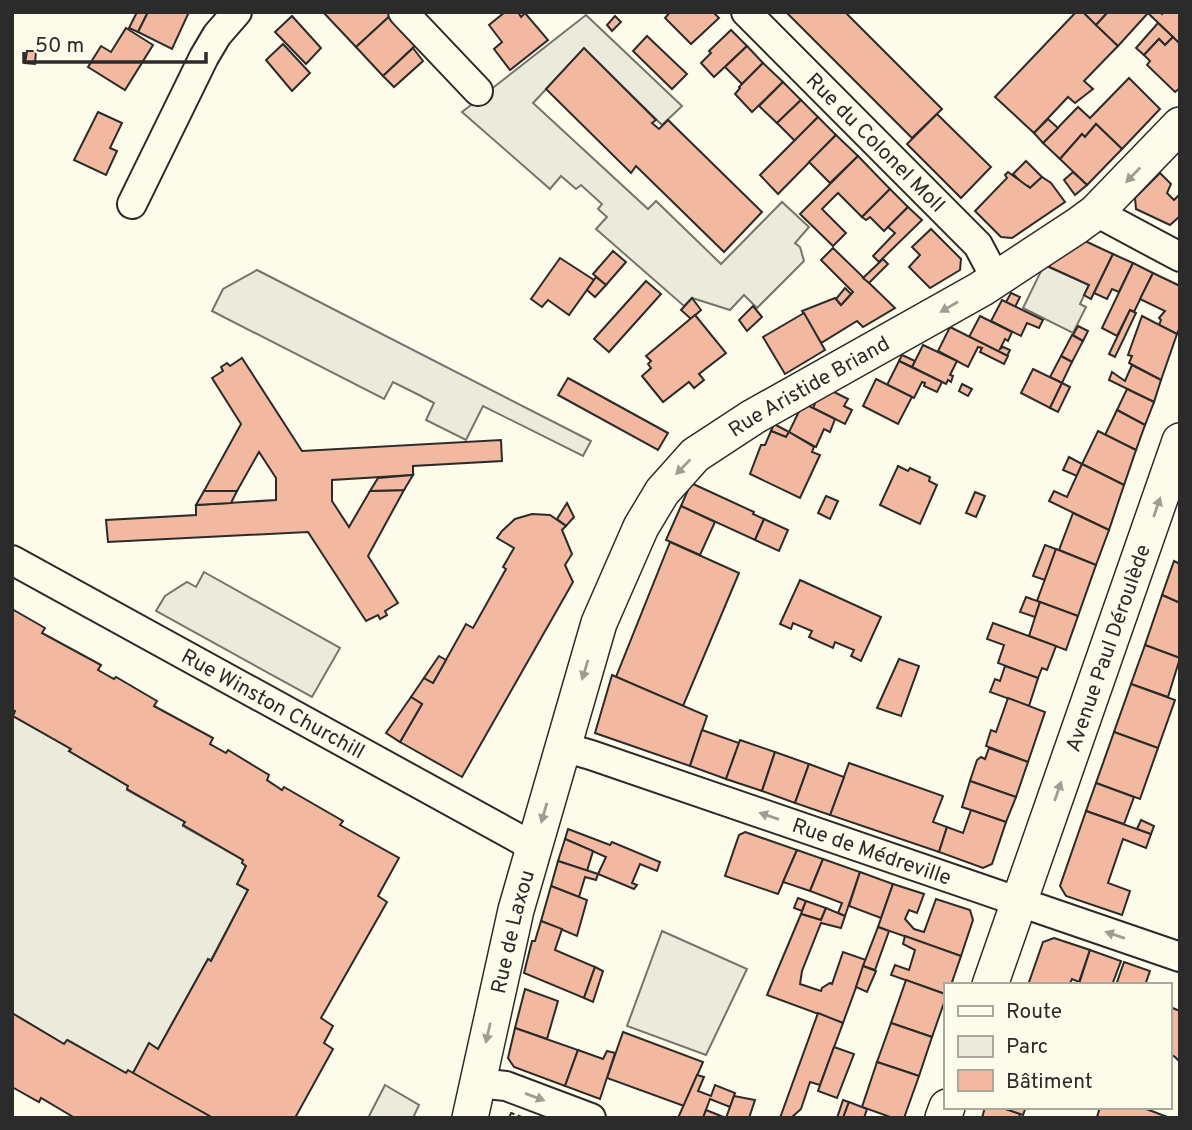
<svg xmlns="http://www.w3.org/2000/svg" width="1192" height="1130" font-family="Overpass,sans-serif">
<rect width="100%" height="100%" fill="#fdfbea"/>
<polygon fill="#ecebdb" stroke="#74746e" stroke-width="2" points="12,710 15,711 13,716 71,749 69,751 128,786 127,790 185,822 183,826 243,860 242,863 246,866 238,884 248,890 211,960 208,959 158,1049 149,1044 133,1073 128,1071 126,1073 68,1040 64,1044 12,1013"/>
<g fill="#eceadb" stroke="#74746e" stroke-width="2">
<polygon points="586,15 682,106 662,125 584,49 533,103 648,209 656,201 721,264 782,202 809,227 795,243 800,247 804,261 757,308 744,295 730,310 692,298 684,306 596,229 607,217 598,209 602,204 581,185 576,189 561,176 550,189 462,112"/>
<polygon points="1044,265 1089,285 1080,304 1086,307 1073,333 1023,308"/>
<polygon points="257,270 591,441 583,456 483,406 466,440 426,420 434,403 419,395 393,382 384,399 212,311 223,289"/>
<polygon points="204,572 340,648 312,697 156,611 165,596 187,582 196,587"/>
<polygon points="662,931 747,969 706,1055 627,1026"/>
<polygon points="385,1085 419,1105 413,1118 368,1118"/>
</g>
<g fill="#f2b8a0" stroke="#2b2b2b" stroke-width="2">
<polygon points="137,12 148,12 138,32 129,28"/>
<polygon points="148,12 189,12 172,49 138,32"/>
<polygon points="323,12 390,12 392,14 356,47"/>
<polygon points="505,12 518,12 521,17 525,13 548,40 510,70 494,49 502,42 489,25"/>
<polygon points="670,12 713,12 719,18 691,44 665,18"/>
<polygon points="786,12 845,12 942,109 912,138"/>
<polygon points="1076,12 1083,12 1118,46 1084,81 1093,89 1075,103 1068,97 1034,133 995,97"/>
<polygon points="1083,12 1108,12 1096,25"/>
<polygon points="1108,12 1148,12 1148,13 1118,46 1096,25"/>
<polygon points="1160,12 1162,14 1164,12 1180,12 1180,44 1148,13"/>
<polygon points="392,14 419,42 383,76 356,47"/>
<polygon points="292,16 321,48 306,64 275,32"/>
<polygon points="615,16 621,22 612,31 607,25"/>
<polygon points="1158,23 1173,37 1165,45 1159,39 1144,55 1136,48"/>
<polygon points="126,28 153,45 125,90 88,67 101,46 111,52"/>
<polygon points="731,30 747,46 714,77 701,63 711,53 709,51"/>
<polygon points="647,36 687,74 672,89 633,51"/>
<polygon points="1173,37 1180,44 1180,88 1175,92 1147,65 1150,61 1144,55 1159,39 1165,45"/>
<polygon points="283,44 310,73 292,91 266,60"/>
<polygon points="747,46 763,63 742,84 725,67"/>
<polygon points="413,48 423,61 394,87 383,76"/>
<polygon points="584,48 656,120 652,123 659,129 668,120 762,212 724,252 636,166 631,173 546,89"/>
<polygon points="27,51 36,51 35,64 25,63"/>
<polygon points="763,63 783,82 752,112 735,94 740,88 739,87"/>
<polygon points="1129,78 1160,109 1122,149 1096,124 1085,137 1082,134 1060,159 1043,143 1078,107 1090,118"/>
<polygon points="783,82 801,100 777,123 759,106"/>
<polygon points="801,100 818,117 795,141 777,123"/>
<polygon points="98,112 122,123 110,148 117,151 106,175 74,160"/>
<polygon points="937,114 991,167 961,198 907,144"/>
<polygon points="818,117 836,135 778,194 760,175"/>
<polygon points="1048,119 1058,128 1043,143 1034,133"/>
<polygon points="1096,124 1122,149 1087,185 1060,159 1082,134 1085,137"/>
<polygon points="836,135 858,156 830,183 809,162"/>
<polygon points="858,156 890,189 862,217 838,193 822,209 846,233 833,246 800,214"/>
<polygon points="1026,161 1042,177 1030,188 1028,186 1027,188 1013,174"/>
<polygon points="1008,172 1030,188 1042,177 1051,183 1065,202 1012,238 1001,237 975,211 1007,178 1005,175"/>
<polygon points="1073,172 1087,185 1075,195 1064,180"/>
<polygon points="1160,173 1171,184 1167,193 1174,200 1180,194 1180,216 1170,225 1136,209 1135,198"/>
<polygon points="890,189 908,207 884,231 870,217 866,220 862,217"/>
<polygon points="908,207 922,220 879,262 873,256 895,233 888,227"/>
<polygon points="931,229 961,259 960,270 930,288 909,267 920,255 912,247"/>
<polygon points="1085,241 1113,254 1091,299 1084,295 1089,285 1043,264"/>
<polygon points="833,248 895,308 863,327 857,321 821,343 802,311 835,298 841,305 853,292 821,260"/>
<polygon points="613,251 626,262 606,285 593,274"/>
<polygon points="1113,254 1133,263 1119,292 1112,289 1107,299 1094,293"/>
<polygon points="560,258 594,280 569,315 548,300 542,307 531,299"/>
<polygon points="883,259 888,264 869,283 863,278"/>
<polygon points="1133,263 1153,273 1134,312 1130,310 1117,336 1102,328"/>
<polygon points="1153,273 1180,286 1180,327 1177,334 1159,325 1161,320 1159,318 1165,311 1140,299"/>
<polygon points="596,277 606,285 595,297 587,290"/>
<polygon points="646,281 661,294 609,352 594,339"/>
<polygon points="845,288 851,294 841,305 836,299"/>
<polygon points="1011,293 1020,297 1015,307 1006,302"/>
<polygon points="692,298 701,310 691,319 681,310"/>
<polygon points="1002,300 1043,320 1039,328 1027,323 1021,336 991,321"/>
<polygon points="753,306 762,317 747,331 739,320"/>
<polygon points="1130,310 1136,313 1115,357 1109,354"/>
<polygon points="804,313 825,350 785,374 763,337"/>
<polygon points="695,315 726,353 699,374 704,380 694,388 689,382 663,402 642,376 651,368 648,364 651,361 646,356"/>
<polygon points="980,316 1012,332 1008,341 1005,339 1000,349 1003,347 1010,350 1007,356 969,337"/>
<polygon points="1142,316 1177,334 1161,380 1129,363 1132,356 1128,355"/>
<polygon points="1078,326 1088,331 1083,341 1073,335"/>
<polygon points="950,327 1008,356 1004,364 980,352 982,348 978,347 968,367 938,351"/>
<polygon points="1072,335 1083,341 1072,362 1061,356"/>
<polygon points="923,345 957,361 950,375 953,376 951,382 948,380 946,384 912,367"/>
<polygon points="902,355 915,361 912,367 899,361"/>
<polygon points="1061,356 1072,362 1062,383 1050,377"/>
<polygon points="242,358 302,451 501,440 502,461 413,466 413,475 332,480 332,501 349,527 370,491 404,490 368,556 398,603 385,611 387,615 380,619 378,615 366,621 308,532 108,542 106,520 196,515 196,505 276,500 276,478 259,452 237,491 204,491 241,424 212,378 223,371 221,367 227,363 230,366"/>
<polygon points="899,361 942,382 937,392 924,386 925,383 922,382 914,398 887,385"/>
<polygon points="1132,365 1161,380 1154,402 1109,380 1112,372 1125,381"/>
<polygon points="1033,369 1062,383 1050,408 1021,393"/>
<polygon points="568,378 668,433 658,450 558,395"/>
<polygon points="876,379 912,397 898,424 863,406"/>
<polygon points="1062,383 1070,387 1058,412 1050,408"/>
<polygon points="962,384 972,389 968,396 959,391"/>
<polygon points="828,389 848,399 844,406 852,410 845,424 813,408 819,394"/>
<polygon points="1127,389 1154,402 1145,425 1117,410"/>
<polygon points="803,403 835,419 830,432 824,429 816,447 789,432"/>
<polygon points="1117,410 1145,425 1136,450 1105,435"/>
<polygon points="774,424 789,432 786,437 771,431"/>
<polygon points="771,431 786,437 789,432 814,447 812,452 820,455 800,498 750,474 761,445 765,445"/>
<polygon points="1098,431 1136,450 1124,485 1082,464"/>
<polygon points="1069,457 1082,464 1077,476 1063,470"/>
<polygon points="1082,464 1124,485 1109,530 1049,501 1054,491 1067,497"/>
<polygon points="898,466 908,471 910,468 930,477 929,481 937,485 920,524 880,505"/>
<polygon points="413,475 404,490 370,491 378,478"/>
<polygon points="691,483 754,512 753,514 764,519 755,540 681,506"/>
<polygon points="204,491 237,491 231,503 196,505"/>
<polygon points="975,492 985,496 976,517 966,513"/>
<polygon points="826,496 838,501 830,519 818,513"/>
<polygon points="567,503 574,517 566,526 557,519"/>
<polygon points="681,506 715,522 700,555 666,540"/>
<polygon points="1073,513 1109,530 1096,565 1059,550"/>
<polygon points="532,514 550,515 566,526 562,530 572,554 565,565 573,582 462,777 400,742 422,704 411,697 424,678 433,683 466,624 473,628 506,569 503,567 514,548 497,538 502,531 515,519"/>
<polygon points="764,519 788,530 779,551 755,540"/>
<polygon points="670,542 739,573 683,706 616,677"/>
<polygon points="1045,545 1056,549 1045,580 1033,576"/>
<polygon points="1056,549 1096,565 1078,616 1037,601"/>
<polygon points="1174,561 1180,564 1180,603 1162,595"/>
<polygon points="800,580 881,617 861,661 851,656 854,650 835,642 833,648 809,637 812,631 793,623 791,629 780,624"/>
<polygon points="1162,595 1180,603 1180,658 1145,645"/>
<polygon points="1026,597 1040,602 1035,617 1020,612"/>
<polygon points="1040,602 1078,616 1066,650 1029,636"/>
<polygon points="12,609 45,628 42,633 101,665 98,670 114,679 116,677 157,701 154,706 213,738 210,744 226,753 228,750 269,775 267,780 282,790 284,787 343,821 340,825 399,858 378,896 387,902 321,1018 333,1026 324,1043 333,1049 295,1118 213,1118 133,1073 149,1043 158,1049 208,959 211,961 248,890 237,884 246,866 242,863 243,860 183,825 185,822 127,789 128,786 69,751 71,749 13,716 15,711 12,710"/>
<polygon points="993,623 1056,646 1047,670 1042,668 1038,678 998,663 1004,645 987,639"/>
<polygon points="1145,645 1180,658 1168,697 1131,684"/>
<polygon points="439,656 446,660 433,683 424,678"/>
<polygon points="899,659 919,666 901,716 877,708"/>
<polygon points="1005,666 1038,678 1029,706 990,692 995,679 1000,681"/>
<polygon points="612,675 707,716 690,766 595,733"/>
<polygon points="1131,684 1175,700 1158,748 1114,732"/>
<polygon points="411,697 422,704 400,742 386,733"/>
<polygon points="1008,698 1045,712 1028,762 986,746 991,730 996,732"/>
<polygon points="702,730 739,743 726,779 690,766"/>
<polygon points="1114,732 1158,748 1140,799 1096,783"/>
<polygon points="740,740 775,752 762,791 726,779"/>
<polygon points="989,748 1028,762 1016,797 970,781 977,760 981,757 985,759"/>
<polygon points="775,752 809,764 795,803 762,791"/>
<polygon points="849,763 943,796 933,822 947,827 939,852 830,815"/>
<polygon points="809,764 844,777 830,815 795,803"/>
<polygon points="970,781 1016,797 1006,822 962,807"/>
<polygon points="1096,783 1134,797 1124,824 1086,811"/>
<polygon points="971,810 1006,822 992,864 983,868 939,852 947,827 963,833"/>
<polygon points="1086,811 1151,834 1146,848 1123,839 1108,883 1130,891 1122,915 1066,896 1060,886"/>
<polygon points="1141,820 1154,826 1151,834 1137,829"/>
<polygon points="568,829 610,845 612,842 660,862 657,871 640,864 632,883 637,885 634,889 598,874 606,857 565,839"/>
<polygon points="745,832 797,850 778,894 725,876 739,835"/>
<polygon points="565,839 593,851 587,871 558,861"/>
<polygon points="797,850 823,859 810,891 783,882"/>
<polygon points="823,859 860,872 845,916 838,913 842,903 810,891"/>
<polygon points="558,861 598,874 596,880 585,877 579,897 551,886"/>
<polygon points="860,872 893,884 881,918 849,906"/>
<polygon points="893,884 924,894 917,913 909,910 905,919 914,929 924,932 936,899 970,910 973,920 961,956 878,927"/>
<polygon points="551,886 587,900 577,936 541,921"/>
<polygon points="798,898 806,901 802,911 794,908"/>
<polygon points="806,901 826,908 821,920 801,914"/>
<polygon points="826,908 845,916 841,928 821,923 802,971 800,984 821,991 822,988 830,983 832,984 843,952 866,960 843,1023 767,995 801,914 821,920"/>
<polygon points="541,921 562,929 555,950 595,967 584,998 524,973 532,941 535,941"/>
<polygon points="878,927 889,931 875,970 863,966"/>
<polygon points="905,936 961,956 951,985 945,985 945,994 891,975 895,965 909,970 915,950 903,944"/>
<polygon points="1054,938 1090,950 1079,982 1072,979 1069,985 1028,985 1043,942"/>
<polygon points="1090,950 1121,961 1112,985 1079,984"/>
<polygon points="1124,962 1150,971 1145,985 1116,985"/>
<polygon points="863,966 876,971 867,992 856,987"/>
<polygon points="595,967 603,971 593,1002 584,998"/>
<polygon points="906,980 945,994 945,1000 932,1037 891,1023"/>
<polygon points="525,989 558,1001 547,1039 515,1028"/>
<polygon points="1170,1007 1180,1011 1180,1062 1175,1057 1170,1054 1169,1057"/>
<polygon points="12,1013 64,1044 67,1040 126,1073 128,1070 133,1073 213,1118 75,1118 41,1098 39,1102 12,1087"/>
<polygon points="818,1013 843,1023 820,1085 810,1082 801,1109 791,1118 780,1118"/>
<polygon points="891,1023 932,1037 919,1076 877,1062"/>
<polygon points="515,1028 578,1050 565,1086 514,1067 508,1058"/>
<polygon points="623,1032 703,1062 684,1106 607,1078"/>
<polygon points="834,1047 854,1054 837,1098 818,1091"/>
<polygon points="578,1050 603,1059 607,1051 615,1053 600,1099 565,1086"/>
<polygon points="877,1062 919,1076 904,1118 893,1118 862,1107"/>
<polygon points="697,1075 704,1077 698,1091 711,1096 715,1085 735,1093 730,1107 710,1099 703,1118 678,1118"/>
<polygon points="734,1096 755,1100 749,1118 726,1118"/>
<polygon points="843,1100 849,1102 843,1118 837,1118"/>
<polygon points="849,1102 867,1109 864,1118 843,1118"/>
<polygon points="985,1107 1000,1107 1020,1114 1019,1118 982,1118"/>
<polygon points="1000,1107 1026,1107 1023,1115"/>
<polygon points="1141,1107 1170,1118 1097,1117 1100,1107"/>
<polygon points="706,1110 726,1118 703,1118"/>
</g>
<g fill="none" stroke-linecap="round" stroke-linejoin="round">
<g stroke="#2b2b2b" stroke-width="32">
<g id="minor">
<polyline points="403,12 478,91"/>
<path id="s1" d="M746,12l232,233 18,34"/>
<polyline points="132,204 204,57 217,35 237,12"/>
<polyline points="1096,212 1180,257"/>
<path id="s2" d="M12,560l522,287"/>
<path id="s3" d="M563,747l28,8 589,202"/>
<polyline points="477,1083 506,1086 591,1118"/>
</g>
</g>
<g stroke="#2b2b2b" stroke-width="38">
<g id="major">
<path id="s4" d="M990,985l190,-544"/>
<path id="s5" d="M470,1118l46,-208 83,-287 42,-96 21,-35 33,-37 58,-38 228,-128 96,-63 19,-14 84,-87"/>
<polyline points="943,1118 947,1107"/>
</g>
</g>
<use href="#minor" stroke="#fdfbea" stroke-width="28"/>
<use href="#major" stroke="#fdfbea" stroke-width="35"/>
<polyline stroke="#2b2b2b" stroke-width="2" stroke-dasharray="9 3.5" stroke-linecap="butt" points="509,1118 511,1113 524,1118"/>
</g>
<defs><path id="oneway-solid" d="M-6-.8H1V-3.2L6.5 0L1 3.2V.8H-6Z" transform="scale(1.75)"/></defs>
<g fill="#9e9d94">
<use href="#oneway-solid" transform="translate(1133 175) rotate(134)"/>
<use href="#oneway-solid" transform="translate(949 307) rotate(150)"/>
<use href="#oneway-solid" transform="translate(683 467) rotate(134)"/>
<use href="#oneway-solid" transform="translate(1157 507) rotate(-71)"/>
<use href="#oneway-solid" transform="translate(585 670) rotate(107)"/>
<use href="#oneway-solid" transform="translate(1058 791) rotate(-71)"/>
<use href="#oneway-solid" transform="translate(544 813) rotate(106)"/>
<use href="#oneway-solid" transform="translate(769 816) rotate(-161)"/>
<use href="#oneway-solid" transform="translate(1115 935) rotate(-161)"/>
<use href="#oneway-solid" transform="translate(488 1033) rotate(103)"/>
<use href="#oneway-solid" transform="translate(535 1097) rotate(20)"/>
</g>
<g text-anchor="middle" stroke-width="5" stroke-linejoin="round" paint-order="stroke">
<g font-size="21" fill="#2b2b2b" stroke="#fdfbea">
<text dy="7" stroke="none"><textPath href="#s1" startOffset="184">Rue du Colonel Moll</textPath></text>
<text dy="7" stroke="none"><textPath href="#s5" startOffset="840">Rue Aristide Briand</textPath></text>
<text dy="7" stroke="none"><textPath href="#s4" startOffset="357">Avenue Paul Déroulède</textPath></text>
<text dy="7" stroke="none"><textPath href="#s2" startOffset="298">Rue Winston Churchill</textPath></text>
<text dy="7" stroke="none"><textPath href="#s3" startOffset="326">Rue de Médreville</textPath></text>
<text dy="7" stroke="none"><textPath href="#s5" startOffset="191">Rue de Laxou</textPath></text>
</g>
</g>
<rect width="1192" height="1130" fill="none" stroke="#2b2b2b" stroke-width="28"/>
<rect x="944" y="983" width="228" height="126" fill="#fdfbea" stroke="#a9a89e" stroke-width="2"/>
<rect x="958" y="1006" width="35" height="10" fill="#fdfbea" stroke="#a9a89e" stroke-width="2"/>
<text x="1006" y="1018" font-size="21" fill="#2b2b2b">Route</text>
<rect x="958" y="1036" width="35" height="21" fill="#ecebdb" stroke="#a9a89e" stroke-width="2"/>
<text x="1006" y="1053" font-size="21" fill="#2b2b2b">Parc</text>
<rect x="958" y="1070" width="35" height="21" fill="#f2b8a0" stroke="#a9a89e" stroke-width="2"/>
<text x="1006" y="1088" font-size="21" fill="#2b2b2b">Bâtiment</text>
<path d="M24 52v10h182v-10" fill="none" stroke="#2b2b2b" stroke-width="3.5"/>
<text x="35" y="52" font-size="21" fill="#2b2b2b" stroke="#fdfbea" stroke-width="5" paint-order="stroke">50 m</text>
</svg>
